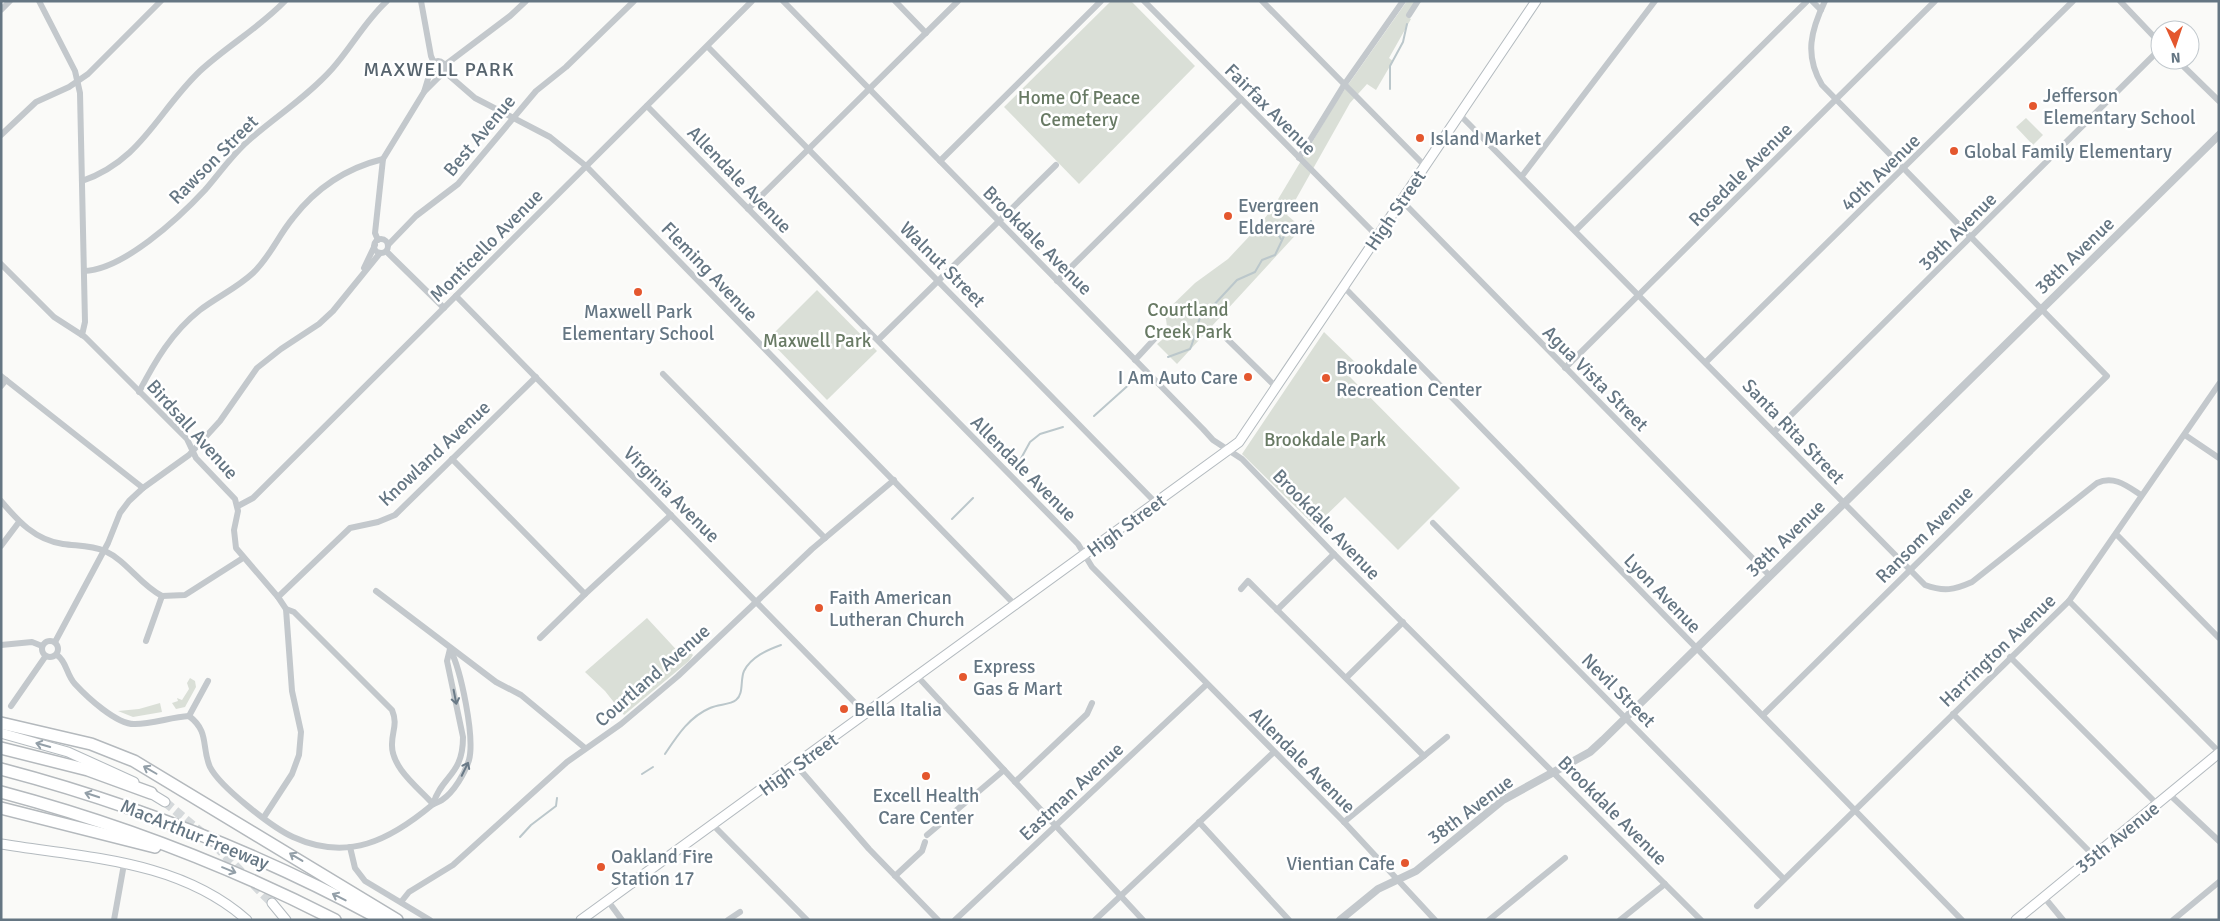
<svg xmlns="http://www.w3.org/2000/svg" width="2220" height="921" font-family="Signika,sans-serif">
<rect width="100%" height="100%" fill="#fafaf8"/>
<g fill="#dadfd7">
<polygon points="1111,1 1131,1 1195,66 1079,184 1004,107"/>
<polygon points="1407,1 1416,1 1406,16 1411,19 1389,58 1393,61 1376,90 1367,84 1350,103 1287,215 1302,228 1177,364 1157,344 1168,335 1166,319 1162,315 1195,283 1228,259 1258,227 1274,206 1338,99"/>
<polygon points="2026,118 2043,135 2033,145 2016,127"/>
<polygon points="817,290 877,351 827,400 768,339"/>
<polygon points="1324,332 1359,366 1349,376 1460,488 1398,550 1345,497 1315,526 1242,454"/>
<polygon points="647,618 684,658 691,653 693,655 689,661 624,715 605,691 585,672"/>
<polygon points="190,678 195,681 196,687 185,707 176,709 172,703 178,701 177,698 182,700 189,689 187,683"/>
<polygon points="160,703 162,712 133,717 118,711 139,709"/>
</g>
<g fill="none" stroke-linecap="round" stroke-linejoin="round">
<g stroke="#bbc7cb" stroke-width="2">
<polyline points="1390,89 1390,66 1403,42 1407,24"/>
<polyline points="1278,234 1281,239"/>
<path d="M1168,357l22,-8c6,-13 6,-27 14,-39l7,-2 26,-28 18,-8 7,-12 13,-5 10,-21 17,-2 9,-11"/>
<polyline points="1094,416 1133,381"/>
<polyline points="1019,462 1030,442 1040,434 1063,427"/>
<polyline points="952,519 973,498"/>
<path d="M665,754c12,-18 24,-37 45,-46 8,-4 20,-3 26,-8 8,-6 4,-20 8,-29 7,-14 23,-21 37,-26"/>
<polyline points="642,774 653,767"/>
<polyline points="520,837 531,825 556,806 557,798"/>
</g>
<polyline stroke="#d5d9db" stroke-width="9" stroke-dasharray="9 4.5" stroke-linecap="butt" points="165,802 208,838 272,903"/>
<g stroke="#b3babf" stroke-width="11">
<g id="secondary">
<polyline points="1,733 68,752 134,782"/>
<polyline points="147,791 165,802"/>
<path d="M1,844c87,14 178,16 246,76"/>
<polyline points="272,903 286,920"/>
<polyline points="581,920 1239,442 1536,1"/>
<polyline points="2016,920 2219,753"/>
</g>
</g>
<g stroke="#b4b9bd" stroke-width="14">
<g id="motorway">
<polyline points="1,723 91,744 134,761 397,920"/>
<polyline points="1,748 88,770 151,793"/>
<path d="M1,769c133,35 260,85 381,151"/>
<path d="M1,792c116,31 227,73 334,128"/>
<polyline points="1,808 155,847"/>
</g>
</g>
<g stroke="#c3c8cc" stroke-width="6">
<polyline points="39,1 75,71 80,93 85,322 82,335"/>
<polyline points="421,1 431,56 434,63"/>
<polyline points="783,1 1203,429 1213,440 1242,459 1334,554 1701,920"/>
<polyline points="895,1 926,33"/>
<polyline points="1144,1 1378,237"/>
<polyline points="1262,1 1425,166"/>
<polyline points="1812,1 1821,10"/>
<polyline points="2120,1 2160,43"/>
<polyline points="1,10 10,1"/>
<polyline points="1409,15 1418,1"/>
<polyline points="708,47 1156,503"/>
<polyline points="2177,60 2219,101"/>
<circle cx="438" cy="68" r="7"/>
<polyline points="445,65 510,16 526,1"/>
<polyline points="445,72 475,98 550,137 586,166 1016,606"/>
<polyline points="424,92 431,69"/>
<polyline points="647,106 1078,544 1092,567 1344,822 1435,920"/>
<path d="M1460,115l465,470c19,7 29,5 47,-3l125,-99c17,-8 30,3 44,12"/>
<polyline points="1,135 36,102 69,87 88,74 161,1"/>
<polyline points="1299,158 1344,85 1403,1"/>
<polyline points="940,161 1101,1"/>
<polyline points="1522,176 1655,1"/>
<path d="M82,181c60,-21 75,-69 118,-110 27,-25 59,-43 85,-70"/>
<polyline points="1402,201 1770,576"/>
<polyline points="748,209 958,1"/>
<polyline points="1576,230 1807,1"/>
<circle cx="381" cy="246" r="7"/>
<polyline points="378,240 375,233 383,159 424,92 442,74"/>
<polyline points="388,245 416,216 458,184 536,91 566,67 634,1"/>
<polyline points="387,252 444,308"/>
<polyline points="1,264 54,317 85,337 187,439 196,458 235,499 238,511 234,530 236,548 278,597 286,609 292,691 301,732 299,755 292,774 264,817"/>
<polyline points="364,268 375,245"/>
<path d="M84,271c39,-1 95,-53 121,-81 14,-16 27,-35 43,-49 27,-24 59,-44 84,-72 19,-21 33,-48 55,-68"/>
<polyline points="1057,281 1241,99"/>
<polyline points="1344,287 1962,920"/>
<polyline points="456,296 866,714"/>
<polyline points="1217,329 1276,387"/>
<polyline points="878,340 1056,165"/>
<polyline points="1135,360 1160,333"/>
<polyline points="1706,362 2073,1"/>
<polyline points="1565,368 1935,1"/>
<polyline points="663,374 825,538"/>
<polyline points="1,376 143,488"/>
<polyline points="1,386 6,380"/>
<path d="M139,392c16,-31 33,-60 61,-82 17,-13 37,-22 53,-37 17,-16 25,-37 40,-55 23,-30 54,-50 90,-59"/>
<polyline points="1774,432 2160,49"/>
<polyline points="2185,435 2219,458"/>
<polyline points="452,459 585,594"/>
<path d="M1,501c17,20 34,39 62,43 14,2 28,1 42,7 22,10 35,34 57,45l23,-1 58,-37"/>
<polyline points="238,506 253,498 752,1"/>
<polyline points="1433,523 1784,879"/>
<polyline points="2116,534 2219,638"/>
<polyline points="1,546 19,522"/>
<polyline points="1241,589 1248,581 1424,756"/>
<polyline points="376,591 496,682 521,695 585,748"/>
<polyline points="278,597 350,528 378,522 395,515 536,377"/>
<polyline points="2069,601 2219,752"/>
<path d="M286,609l8,3 98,98c6,14 0,21 0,34 -1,24 27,44 41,60"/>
<polyline points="1277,610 1334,554"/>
<polyline points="540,638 585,594 671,515"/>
<circle cx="50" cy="649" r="8"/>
<polyline points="146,641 162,596"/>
<polyline points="55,642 108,543 120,513 129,501 143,488 189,455 220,421 257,368 281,349 319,324 333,311 380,253"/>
<polyline points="1,645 32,642 42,646"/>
<path d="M57,655c10,7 9,19 18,29 12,13 42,41 60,40 18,0 36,-7 54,-8 21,16 12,31 21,51 10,20 63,61 83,70 55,25 97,3 139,-32 3,-2 7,-3 10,-5 12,-8 23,-27 27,-40 6,-23 -8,-90 -19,-111"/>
<polyline points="2010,657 2157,804"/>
<polyline points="918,677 1143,920"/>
<polyline points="1346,678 1403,622"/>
<polyline points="11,706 45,657"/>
<polyline points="1953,714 2094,856"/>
<path d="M1763,715l344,-339 -285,-291c-18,-30 -11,-55 3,-84"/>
<polyline points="189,716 208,681"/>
<polyline points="796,765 869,849 938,920"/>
<polyline points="1015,782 1087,714 1092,703"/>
<polyline points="2169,794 2219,841"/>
<path d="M433,804c9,-29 30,-28 30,-67l-16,-76 3,-12"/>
<polyline points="1199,822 1289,920"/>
<polyline points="1344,822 1447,737"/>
<polyline points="713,825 807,920"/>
<polyline points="927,835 1004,770"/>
<polyline points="350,847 355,868 365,881 430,920"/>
<polyline points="895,876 922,851 925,842"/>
<polyline points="2044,897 2063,920"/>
<polyline points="608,901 622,920"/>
<polyline points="401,902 409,892 453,865 567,762 621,724 678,676 812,549 894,480"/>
<polyline points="1757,906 2069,601 2219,384"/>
<polyline points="114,920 124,864"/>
<polyline points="728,920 740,912"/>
<polyline points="955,920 1207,684"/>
<polyline points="1095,920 1274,752"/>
<polyline points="1489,920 1565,858"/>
<polyline points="1620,920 1665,884"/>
<polyline points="2173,920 2219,882"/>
</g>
<polyline stroke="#c3c8cc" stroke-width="8" points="1340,920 1378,889 1416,871 1503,800 1590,752 1603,740 2219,135"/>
<use href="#secondary" stroke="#fff" stroke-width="9"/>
<use href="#motorway" stroke="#fff" stroke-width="11"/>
</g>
<defs><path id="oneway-shaft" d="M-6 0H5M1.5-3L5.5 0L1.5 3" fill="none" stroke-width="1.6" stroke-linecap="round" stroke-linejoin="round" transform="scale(1.25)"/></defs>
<g stroke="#6a7a87">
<use href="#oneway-shaft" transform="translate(455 697) rotate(79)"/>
<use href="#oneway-shaft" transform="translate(465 769) rotate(-64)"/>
</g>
<g stroke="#939fa8">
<use href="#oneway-shaft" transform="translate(43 745) rotate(-164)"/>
<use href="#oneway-shaft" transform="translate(150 770) rotate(-150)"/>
<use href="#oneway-shaft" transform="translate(92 795) rotate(-162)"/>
<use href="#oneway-shaft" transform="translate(296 857) rotate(-149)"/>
<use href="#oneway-shaft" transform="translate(229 870) rotate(22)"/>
<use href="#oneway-shaft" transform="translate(339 897) rotate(-153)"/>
</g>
<g fill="#e4572e" stroke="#fff" stroke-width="2">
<circle cx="2033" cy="106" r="5"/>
<circle cx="1420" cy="138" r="5"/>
<circle cx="1954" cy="151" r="5"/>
<circle cx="1228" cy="216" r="5"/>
<circle cx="638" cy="292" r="5"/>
<circle cx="1248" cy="377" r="5"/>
<circle cx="1326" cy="378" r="5"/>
<circle cx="819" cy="608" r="5"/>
<circle cx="963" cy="677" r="5"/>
<circle cx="844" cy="709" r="5"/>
<circle cx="926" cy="776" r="5"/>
<circle cx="1405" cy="863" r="5"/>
<circle cx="601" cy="867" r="5"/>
</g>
<g text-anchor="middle" stroke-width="5" stroke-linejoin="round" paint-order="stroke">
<g font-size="19" fill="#657683" stroke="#fff" text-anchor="start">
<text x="2043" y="102">Jefferson<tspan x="2043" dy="22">Elementary School</tspan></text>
<text x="1430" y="145">Island Market</text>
<text x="1964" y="158">Global Family Elementary</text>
<text x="1238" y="212">Evergreen<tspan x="1238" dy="22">Eldercare</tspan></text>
<text x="638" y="318" text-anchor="middle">Maxwell Park<tspan x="638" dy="22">Elementary School</tspan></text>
<text x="1336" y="374">Brookdale<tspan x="1336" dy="22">Recreation Center</tspan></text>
<text x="1238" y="384" text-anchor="end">I Am Auto Care</text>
<text x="829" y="604">Faith American<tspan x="829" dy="22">Lutheran Church</tspan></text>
<text x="973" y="673">Express<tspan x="973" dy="22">Gas &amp; Mart</tspan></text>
<text x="854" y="716">Bella Italia</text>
<text x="926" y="802" text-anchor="middle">Excell Health<tspan x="926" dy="22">Care Center</tspan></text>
<text x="611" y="863">Oakland Fire<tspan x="611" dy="22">Station 17</tspan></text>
<text x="1395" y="870" text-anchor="end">Vientian Cafe</text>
</g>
<g font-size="19" fill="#687a64" stroke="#fff">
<text x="1079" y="104">Home Of Peace<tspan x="1079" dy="22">Cemetery</tspan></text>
<text x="1188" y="316">Courtland<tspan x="1188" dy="22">Creek Park</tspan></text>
<text x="817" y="347">Maxwell Park</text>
<text x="1325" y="446">Brookdale Park</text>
</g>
<g font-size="19" fill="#657683" stroke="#fff">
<text transform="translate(1271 109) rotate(45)" y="7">Fairfax Avenue</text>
<text transform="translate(479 135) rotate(-50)" y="7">Best Avenue</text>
<text transform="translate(213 159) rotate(-45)" y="7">Rawson Street</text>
<text transform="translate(1880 172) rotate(-44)" y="7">40th Avenue</text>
<text transform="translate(1740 174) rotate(-45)" y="7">Rosedale Avenue</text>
<text transform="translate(740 179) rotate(46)" y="7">Allendale Avenue</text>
<text transform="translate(1395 210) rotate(-56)" y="7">High Street</text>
<text transform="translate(1957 231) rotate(-45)" y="7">39th Avenue</text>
<text transform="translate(1038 240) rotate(45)" y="7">Brookdale Avenue</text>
<text transform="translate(486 245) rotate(-45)" y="7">Monticello Avenue</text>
<text transform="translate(2074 255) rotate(-44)" y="7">38th Avenue</text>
<text transform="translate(943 264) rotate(45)" y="7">Walnut Street</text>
<text transform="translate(710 271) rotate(46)" y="7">Fleming Avenue</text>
<text transform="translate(1596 378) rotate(45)" y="7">Agua Vista Street</text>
<text transform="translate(193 429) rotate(48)" y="7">Birdsall Avenue</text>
<text transform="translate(1794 431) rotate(46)" y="7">Santa Rita Street</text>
<text transform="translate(434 453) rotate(-43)" y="7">Knowland Avenue</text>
<text transform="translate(1024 468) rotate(45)" y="7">Allendale Avenue</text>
<text transform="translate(672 494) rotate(45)" y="7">Virginia Avenue</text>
<text transform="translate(1327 524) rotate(46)" y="7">Brookdale Avenue</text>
<text transform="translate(1126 525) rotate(-36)" y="7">High Street</text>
<text transform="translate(1924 534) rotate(-45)" y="7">Ransom Avenue</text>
<text transform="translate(1785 538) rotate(-44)" y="7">38th Avenue</text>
<text transform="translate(1663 593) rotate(46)" y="7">Lyon Avenue</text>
<text transform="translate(1997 650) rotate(-44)" y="7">Harrington Avenue</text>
<text transform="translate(652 675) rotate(-41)" y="7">Courtland Avenue</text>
<text transform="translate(1619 690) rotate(45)" y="7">Nevil Street</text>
<text transform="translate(1303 760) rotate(45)" y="7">Allendale Avenue</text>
<text transform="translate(798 764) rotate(-36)" y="7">High Street</text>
<text transform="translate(1071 791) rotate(-43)" y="7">Eastman Avenue</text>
<text transform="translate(1470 809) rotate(-37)" y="7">38th Avenue</text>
<text transform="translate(1613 810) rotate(45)" y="7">Brookdale Avenue</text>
<text transform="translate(195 834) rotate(22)" y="7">MacArthur Freeway</text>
<text transform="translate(2117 837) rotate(-39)" y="7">35th Avenue</text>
</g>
<g font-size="20" letter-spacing="1" fill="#57646e" stroke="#fff">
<text x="439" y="76">MAXWELL PARK</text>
</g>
</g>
<rect width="2220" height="921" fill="none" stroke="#657683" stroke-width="5"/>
<g transform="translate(2175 45) rotate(177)"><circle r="24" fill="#ffffff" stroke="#c1c8cd"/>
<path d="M0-4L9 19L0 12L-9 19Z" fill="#e4572e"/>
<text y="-8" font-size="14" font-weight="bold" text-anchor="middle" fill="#657683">N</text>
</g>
</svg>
